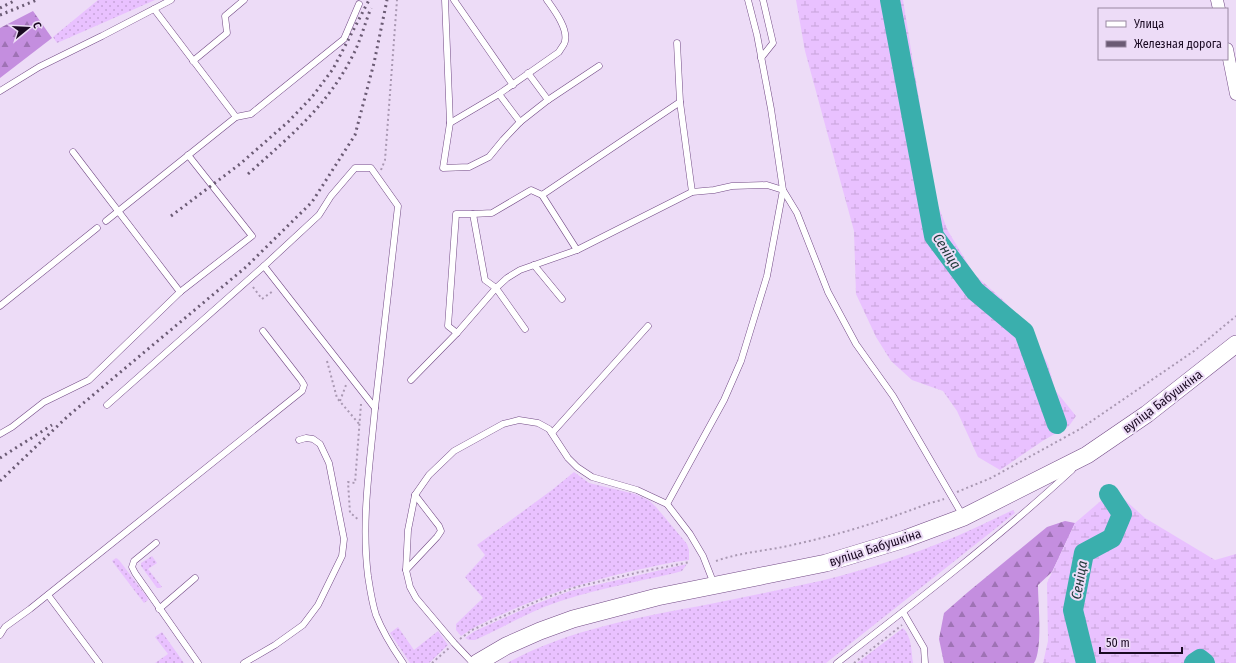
<svg xmlns="http://www.w3.org/2000/svg" width="1236" height="663" font-family="'Fira Sans Condensed',sans-serif">
<defs>
<pattern id="grass-dots" width="8" height="8" patternUnits="userSpaceOnUse"><rect width="8" height="8" fill="#e9c1ff"/><path d="M2 2h.1M6 6h.1" fill="none" stroke="#c7a4da" stroke-width="1.8" stroke-linecap="round"/></pattern>
<pattern id="forest-firs" width="22" height="20" patternUnits="userSpaceOnUse"><rect width="22" height="20" fill="#c48edf"/><path d="M5 1l3.5 6h-7zM16 11l3.5 6h-7z" fill="#9e72b4"/></pattern>
<pattern id="wetland-marsh" width="20" height="14" patternUnits="userSpaceOnUse"><rect width="20" height="14" fill="#e9c1ff"/><path d="M1 5h8M5 5V1M11 12h8M15 12V8" fill="none" stroke="#c7a4da"/></pattern>
</defs>
<rect width="100%" height="100%" fill="#eddcf7"/>
<g fill="url(#grass-dots)">
<polygon points="98,0 155,0 57,43 53,37"/>
<path d="M574,472l15,11 46,11 15,7 6,6 31,37 2,6v10c-19,2 -38,7 -57,11 -45,11 -83,22 -125,41 -16,7 -32,14 -46,24l-5,-6v-6l27,-26 -18,-21 20,-22 -8,-10 75,-55z"/>
<path d="M1013,510l2,3 -189,150h-319c62,-34 134,-46 203,-59 37,-7 73,-15 110,-23 53,-13 108,-31 157,-54 12,-6 24,-11 36,-17z"/>
<polygon points="152,556 157,563 148,569 162,587 160,588 157,588 141,566 141,563"/>
<polygon points="116,558 119,560 147,597 148,600 144,603 112,561"/>
<path d="M687,564l-5,7 -7,2c-44,10 -89,18 -131,34 -24,10 -46,23 -69,33h-6l-4,-2 10,-7 58,-26 37,-14z"/>
<polygon points="398,627 414,650 438,631 448,645 429,663 410,663 390,633"/>
<path d="M903,628c9,9 8,22 10,35h-56z"/>
<polygon points="162,632 184,663 155,663 168,654 155,637"/>
</g>
<g fill="url(#forest-firs)">
<polygon points="33,11 52,38 0,78 0,28"/>
<path d="M1065,521l10,2 -23,49 -14,13c0,19 5,63 -4,78h-90l-5,-24 5,-26 24,-21 79,-65z"/>
</g>
<g fill="url(#wetland-marsh)">
<polygon points="796,0 903,0 935,198 948,231 974,274 1003,300 1026,324 1048,364 1055,390 1076,416 1069,426 1044,440 1000,470 978,457 957,411 943,391 912,380 891,361 876,337 856,294 854,231 805,51"/>
<polygon points="1103,499 1125,500 1145,518 1215,560 1236,554 1236,663 1043,663 1048,641 1047,583 1075,523"/>
</g>
<g fill="none" stroke-linecap="round" stroke-linejoin="round">
<g stroke="#3aafad" stroke-width="20">
<polyline points="890,0 934,236 975,291 1024,332 1057,424"/>
<polyline points="1086,663 1073,610 1084,553 1112,538 1122,514 1109,494"/>
<polyline points="1194,663 1200,659 1205,663"/>
</g>
<g stroke="#724a85" stroke-width="7">
<g id="lane">
<polyline points="445,0 450,123 443,168 469,167 489,157 503,140 520,122"/>
<polyline points="454,0 513,85"/>
<polyline points="748,0 757,35 771,109 783,190 797,213 828,292 856,344 893,396 963,516"/>
<polyline points="677,43 680,102"/>
<polyline points="761,58 773,43 763,0"/>
<polyline points="193,61 227,33 225,16 244,0"/>
<polyline points="0,91 39,67 102,36 171,0"/>
<polyline points="499,94 520,122 548,100 528,73"/>
<polyline points="548,100 599,66"/>
<polyline points="236,117 251,114 344,39 359,4"/>
<path d="M450,123l49,-29 60,-42c2,-4 6,-8 6,-11 3,-13 -11,-31 -18,-41"/>
<polyline points="73,152 180,292"/>
<polyline points="542,195 680,102 692,192"/>
<polyline points="473,214 492,213 531,190 542,195 577,250"/>
<polyline points="106,221 236,117 154,9"/>
<polyline points="534,265 562,299"/>
<polyline points="264,266 319,215 331,196 355,168 371,168 398,206 375,408"/>
<polyline points="0,306 97,228"/>
<polyline points="457,333 448,326 456,214 473,214 485,280 496,288 525,329"/>
<polyline points="411,380 457,333 496,288 507,278 520,270 577,250 692,192 714,190 732,186 767,185 783,190 767,276 741,361 724,400 667,504"/>
<path d="M107,405l157,-139 111,142c-5,56 -14,112 -7,168 2,13 4,27 8,39 7,18 16,32 27,48"/>
<polyline points="552,433 648,326"/>
<polyline points="0,434 12,427 44,402 89,380 180,292 252,236 188,155"/>
<polyline points="156,543 134,561 132,567 135,573 198,663"/>
<polyline points="406,570 437,537 441,531 439,526 415,495"/>
<polyline points="48,595 99,663"/>
<polyline points="159,609 195,578"/>
<polyline points="903,612 924,648 925,663"/>
<polyline points="0,635 5,627 30,609 302,391 304,385 301,380 263,331"/>
<polyline points="244,663 275,645 303,625 318,605 342,556 344,539 329,463 320,444 313,439 306,438 299,440"/>
<polyline points="473,663 454,643 416,598 410,587 406,570 408,530 415,495 429,475 454,451 503,424 519,420 538,423 549,429 568,458 577,467 592,477 637,490 667,504 690,534 703,556 714,584"/>
<path d="M837,663c80,-62 160,-124 235,-193"/>
</g>
</g>
<g stroke="#724a85" stroke-width="13">
<g id="street">
<polyline points="1217,0 1219,9"/>
<polyline points="1227,49 1236,94"/>
</g>
</g>
<g stroke="#724a85" stroke-width="18">
<polyline id="secondary" points="477,663 506,646 540,631 573,619 657,597 826,563 905,539 964,517 1087,455 1147,414 1236,344"/>
</g>
<g stroke="#a998b2" stroke-width="2" stroke-dasharray="2 3" stroke-linecap="butt">
<polyline points="381,170 385,160 397,0"/>
<polyline points="253,287 262,299 273,291"/>
<polyline points="327,361 337,398 360,425"/>
<polyline points="340,401 346,385"/>
<polyline points="957,492 991,478 1080,429 1194,351 1236,316"/>
<polyline points="357,519 356,517 350,513 348,482 355,483 361,404"/>
<path d="M716,561c25,-9 51,-10 76,-16 46,-10 91,-24 135,-41 6,-2 12,-3 17,-5"/>
<polyline points="460,639 472,630 542,599 562,592 576,587 640,572 690,562"/>
<polyline points="432,663 449,648"/>
<polyline points="854,663 902,625"/>
</g>
<use href="#lane" stroke="#fff" stroke-width="6"/>
<use href="#street" stroke="#fff" stroke-width="12"/>
<use href="#secondary" stroke="#fff" stroke-width="17"/>
<g stroke="#6b5b74" stroke-width="3" stroke-dasharray="2 4" stroke-linecap="butt">
<polyline points="0,8 16,0"/>
<polyline points="0,15 37,0"/>
<path d="M248,174c42,-38 80,-68 106,-121 7,-14 11,-30 17,-45"/>
<polyline points="171,216 240,164 288,122 312,97 333,69 369,0"/>
<polyline points="0,458 52,425"/>
<polyline points="0,481 68,416 246,267 312,202 355,135 374,63 387,0"/>
</g>
</g>
<g text-anchor="middle" stroke-width="4" stroke-linejoin="round" paint-order="stroke">
<g font-size="13" fill="#1a0a22" stroke="#eddcf7">
<text transform="translate(1162 401) rotate(-37)" y="5">вуліца Бабушкіна</text>
<text transform="translate(875 547) rotate(-18)" y="5">вуліца Бабушкіна</text>
</g>
<g font-size="14" font-style="italic" fill="#203939" stroke="#eddcf7">
<text transform="translate(947 251) rotate(57)" y="5">Сеніца</text>
<text transform="translate(1079 580) rotate(-80)" y="5">Сеніца</text>
</g>
</g>
<rect x="1098" y="8" width="130" height="52" fill="#eddcf7" stroke="#9988a2"/>
<rect x="1106" y="21" width="20" height="6" fill="#ffffff" stroke="#9988a2"/>
<text x="1134" y="28" font-size="12" fill="#1a0a22">Улица</text>
<rect x="1106" y="41" width="20" height="6" fill="#6b5b74" stroke="#9988a2"/>
<text x="1134" y="48" font-size="12" fill="#1a0a22">Железная дорога</text>
<g transform="translate(28 28) rotate(72)" stroke="#eddcf7" stroke-width="3" paint-order="stroke">
<path d="M0-3L7 15L0 10L-7 15Z" fill="#1a0a22"/>
<text y="-6" font-size="11" font-weight="bold" text-anchor="middle" fill="#1a0a22">С</text>
</g>
<path d="M1100 647v6h82v-6" fill="none" stroke="#1a0a22" stroke-width="2"/>
<text x="1106" y="647" font-size="12" fill="#1a0a22" stroke="#eddcf7" stroke-width="3" paint-order="stroke">50 m</text>
</svg>
